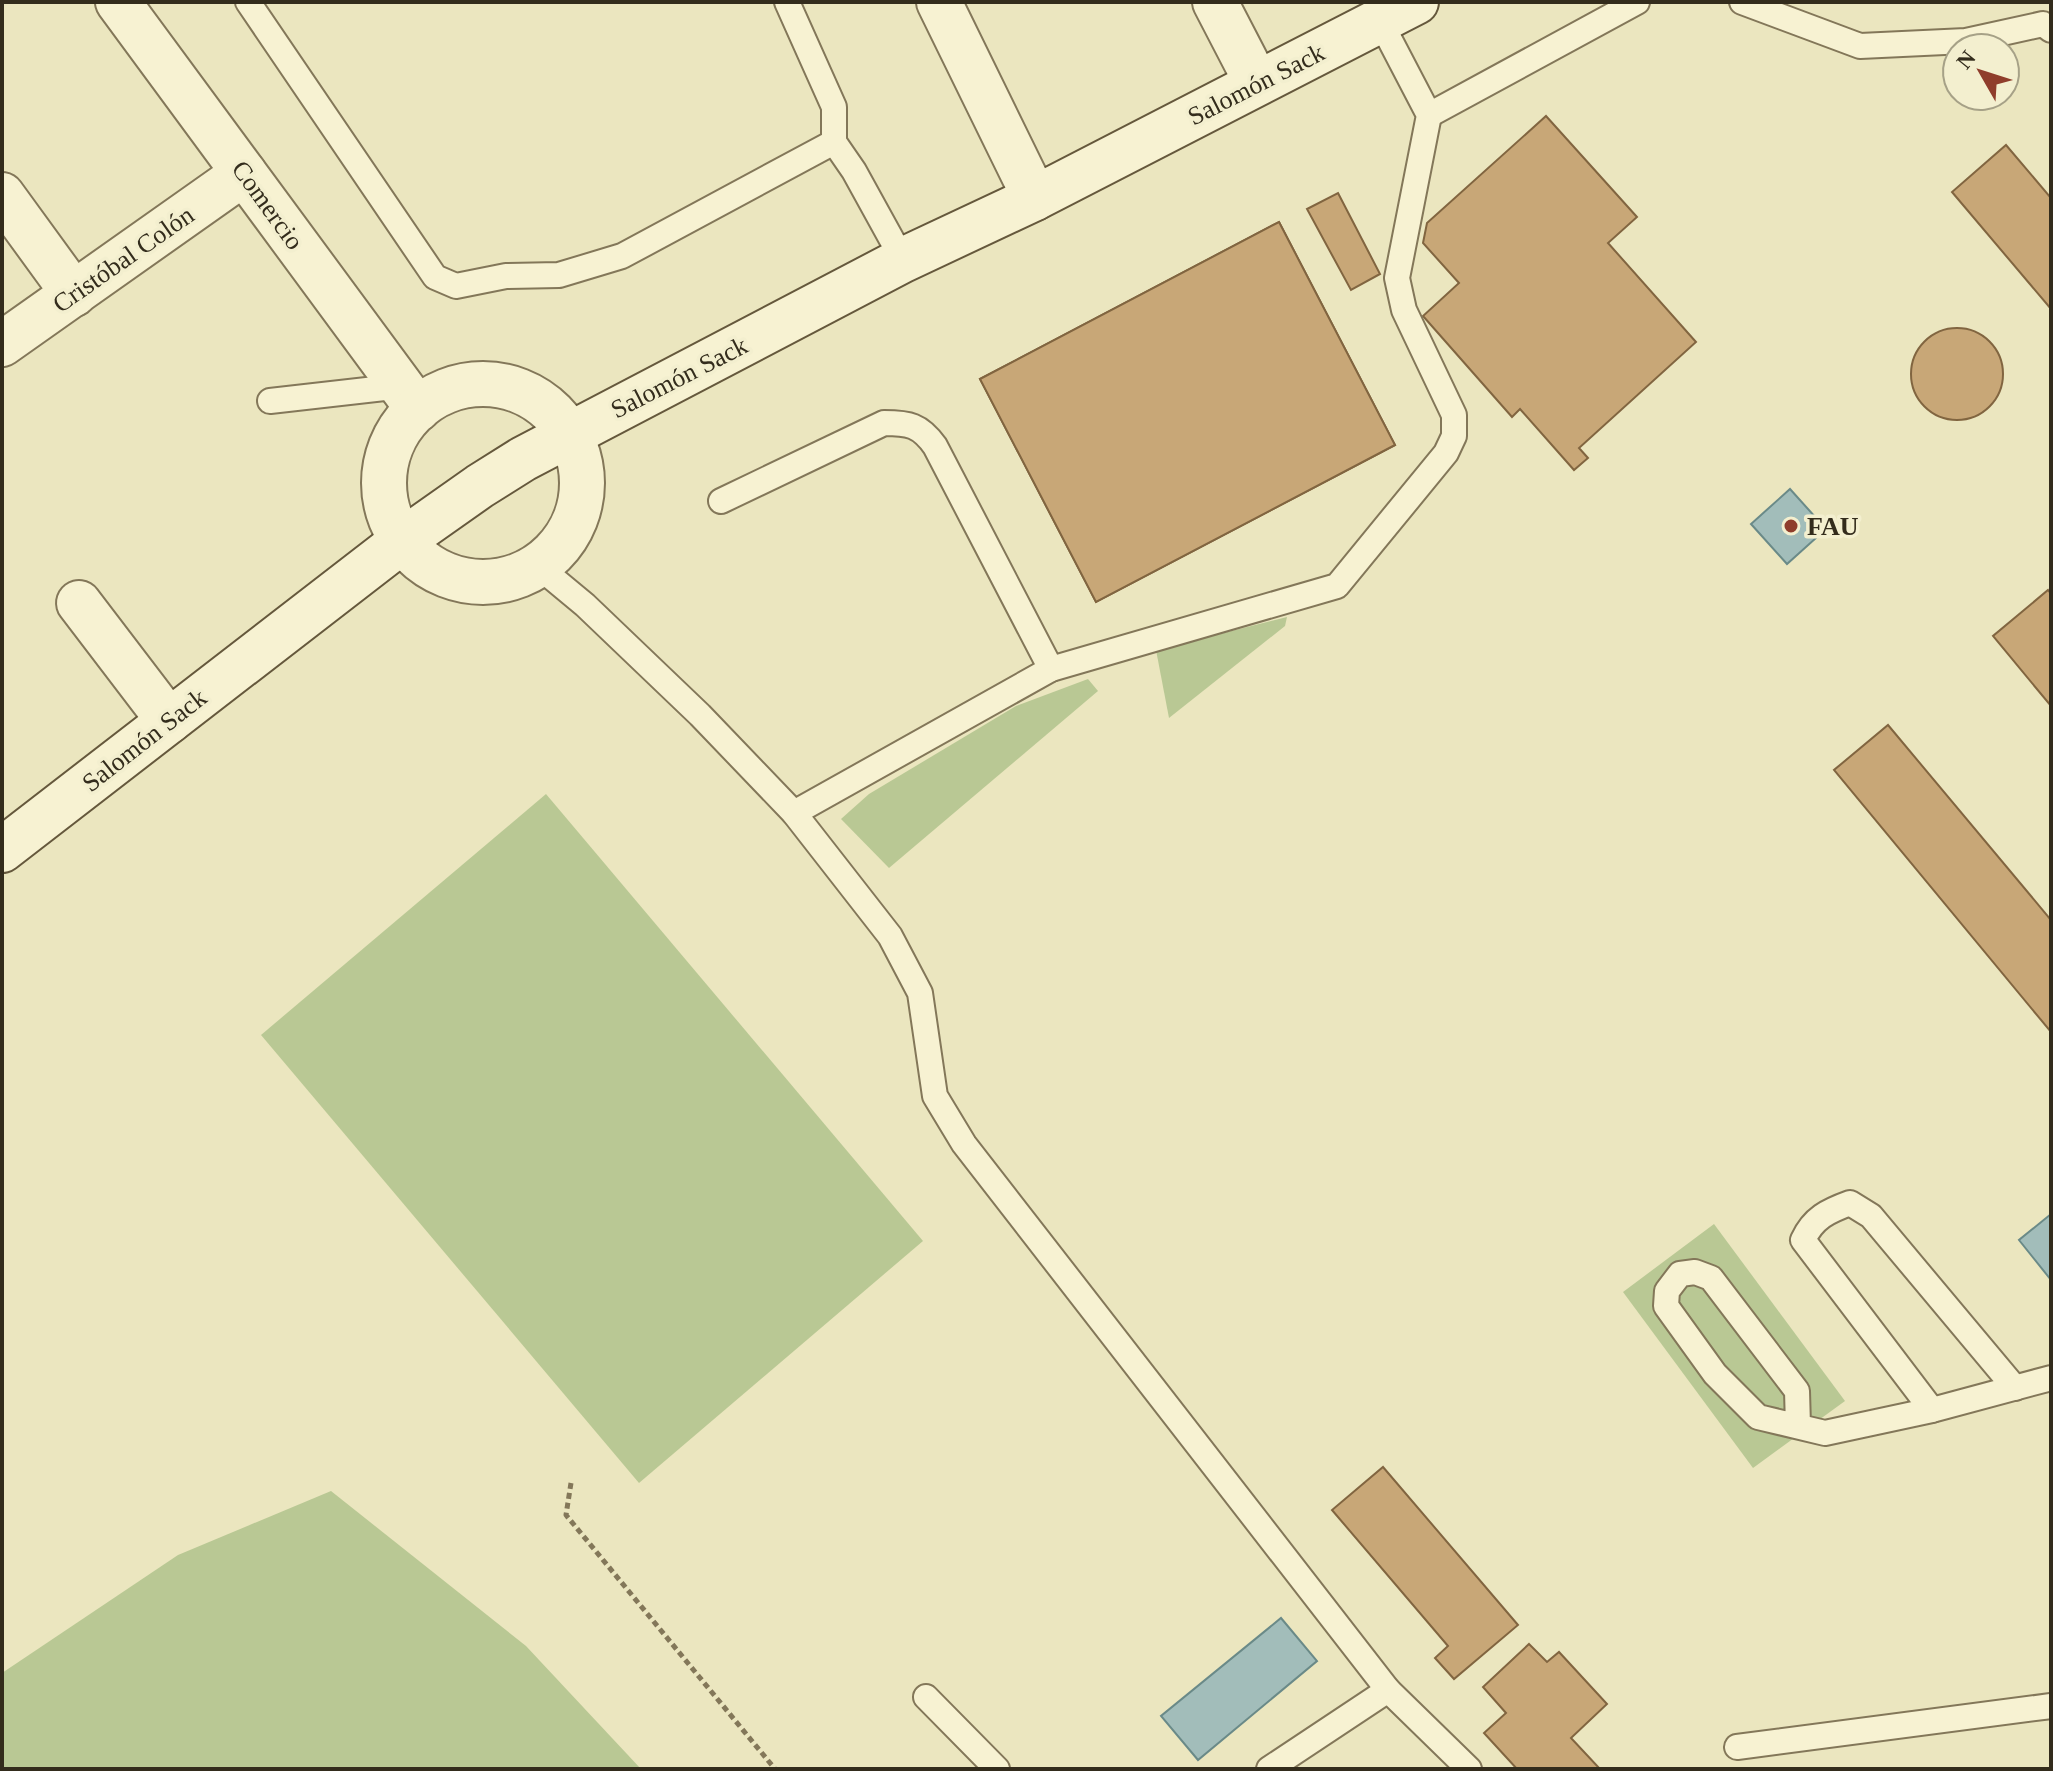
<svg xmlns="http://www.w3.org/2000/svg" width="2053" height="1771" font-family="'Times New Roman',serif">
<rect width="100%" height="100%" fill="#ebe6bf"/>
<g fill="#b9c894">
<polygon points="1287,617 1285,626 1169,718 1156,650"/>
<polygon points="1088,679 1098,691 889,868 841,819 869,794 1016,706"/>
<polygon points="546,794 923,1241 639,1483 261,1035"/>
<polygon points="1714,1224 1845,1401 1753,1468 1623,1292"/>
<polygon points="331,1491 526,1646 641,1769 2,1769 2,1673 178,1555"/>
</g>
<g fill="#a2bdba" stroke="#6a8a88" stroke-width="2">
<polygon points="1790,489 1826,529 1787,564 1751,524"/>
<polygon points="2051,1214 2051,1280 2019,1240"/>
<polygon points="1281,1618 1317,1661 1198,1760 1161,1716"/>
</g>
<g fill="#c8a777" stroke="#816540" stroke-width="2" fill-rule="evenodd">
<polygon points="1546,116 1637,217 1608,243 1696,342 1579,448 1588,458 1574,470 1520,409 1512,417 1423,316 1459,283 1423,243 1427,223"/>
<polygon points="2006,145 2051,198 2051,309 1952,192"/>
<polygon points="1338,193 1380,274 1351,290 1307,209"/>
<path d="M1279,222l116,223 -299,157 -116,-223zM1235,327l56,106 -154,82 -57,-106z"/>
<polygon points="1279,222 1395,445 1096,602 980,379"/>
<circle cx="1957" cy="374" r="46"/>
<polygon points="2048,590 2051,594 2051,706 1993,636"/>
<polygon points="1888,725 2051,920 2051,1032 1834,770"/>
<polygon points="1383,1467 1518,1625 1454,1679 1435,1658 1448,1646 1332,1510"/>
<polygon points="1529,1644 1547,1662 1559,1652 1607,1704 1571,1738 1600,1769 1517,1769 1484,1733 1506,1713 1483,1687"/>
</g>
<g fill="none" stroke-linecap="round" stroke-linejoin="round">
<g stroke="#837759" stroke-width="28">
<g id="lane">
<polyline points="248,2 435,277 456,286 506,276 559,275 622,256 834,142 854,171 903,260"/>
<polyline points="787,2 834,107 834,142"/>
<polyline points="1742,2 1860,46 1966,41 2043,24 2051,30"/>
<polyline points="1429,115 1637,2"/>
<polyline points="270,401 402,386"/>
<path d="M721,501l163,-78c25,0 36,2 51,23l116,223"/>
<polyline points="538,566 585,605 700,715 794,813 890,936 920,993 935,1096 964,1144 1388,1690 1469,1769"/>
<polyline points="794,813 1051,669 1337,586 1446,453 1454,436 1454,415 1404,310 1397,278 1429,115 1380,21"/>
<path d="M1932,1410l-129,-170c10,-22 25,-29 47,-37l21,13 144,172"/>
<polyline points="1798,1426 1797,1391 1711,1278 1695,1272 1680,1274 1667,1291 1666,1306 1715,1374 1758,1417 1825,1433 1932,1410 2051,1378"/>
<polyline points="926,1697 997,1769"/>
<polyline points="1737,1747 2051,1706"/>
<polyline points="1269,1769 1388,1690"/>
</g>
</g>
<g stroke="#837759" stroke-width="48">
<g id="street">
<polyline points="118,2 418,409"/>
<polyline points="939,2 1035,198"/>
<polyline points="1215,2 1257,83"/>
<polyline points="2,195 74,294"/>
<polyline points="2,344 244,173"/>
<circle cx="483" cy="483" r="99"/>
<polyline points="79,603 169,721"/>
</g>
</g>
<g stroke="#65583c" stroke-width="48">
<polyline id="secondary" points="2,850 402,541 480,486 523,459 903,260 1035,198 1416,2"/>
</g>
<polyline stroke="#837759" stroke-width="5" stroke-dasharray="6 4" stroke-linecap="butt" points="571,1483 566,1515 775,1769"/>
<use href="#lane" stroke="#f7f2d2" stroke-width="24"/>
<use href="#street" stroke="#f7f2d2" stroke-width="44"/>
<use href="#secondary" stroke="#f7f2d2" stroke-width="44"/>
</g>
<circle fill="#8f3d2b" stroke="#f3efcf" stroke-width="3" cx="1791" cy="526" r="8"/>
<g text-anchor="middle" stroke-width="7" stroke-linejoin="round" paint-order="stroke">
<g font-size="26" fill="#332c1c" stroke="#f3efcf">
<text transform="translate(1256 84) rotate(-27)" y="9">Salomón Sack</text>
<text transform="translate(268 205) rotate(54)" y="9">Comercio</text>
<text transform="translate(123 259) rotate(-35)" y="9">Cristóbal Colón</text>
<text transform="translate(679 377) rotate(-27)" y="9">Salomón Sack</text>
<text transform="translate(144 740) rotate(-38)" y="9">Salomón Sack</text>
</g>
<g font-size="26" font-weight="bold" fill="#332c1c" stroke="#f3efcf" text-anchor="start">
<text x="1807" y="535">FAU</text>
</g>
</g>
<rect width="2053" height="1771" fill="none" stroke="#332c1c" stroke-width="8"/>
<g transform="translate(1981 72) rotate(309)"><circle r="38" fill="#f3efcf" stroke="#a6a187" stroke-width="2"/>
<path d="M0-6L14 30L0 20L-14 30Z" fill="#8f3d2b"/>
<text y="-12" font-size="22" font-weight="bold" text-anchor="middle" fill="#332c1c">N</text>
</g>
</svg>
